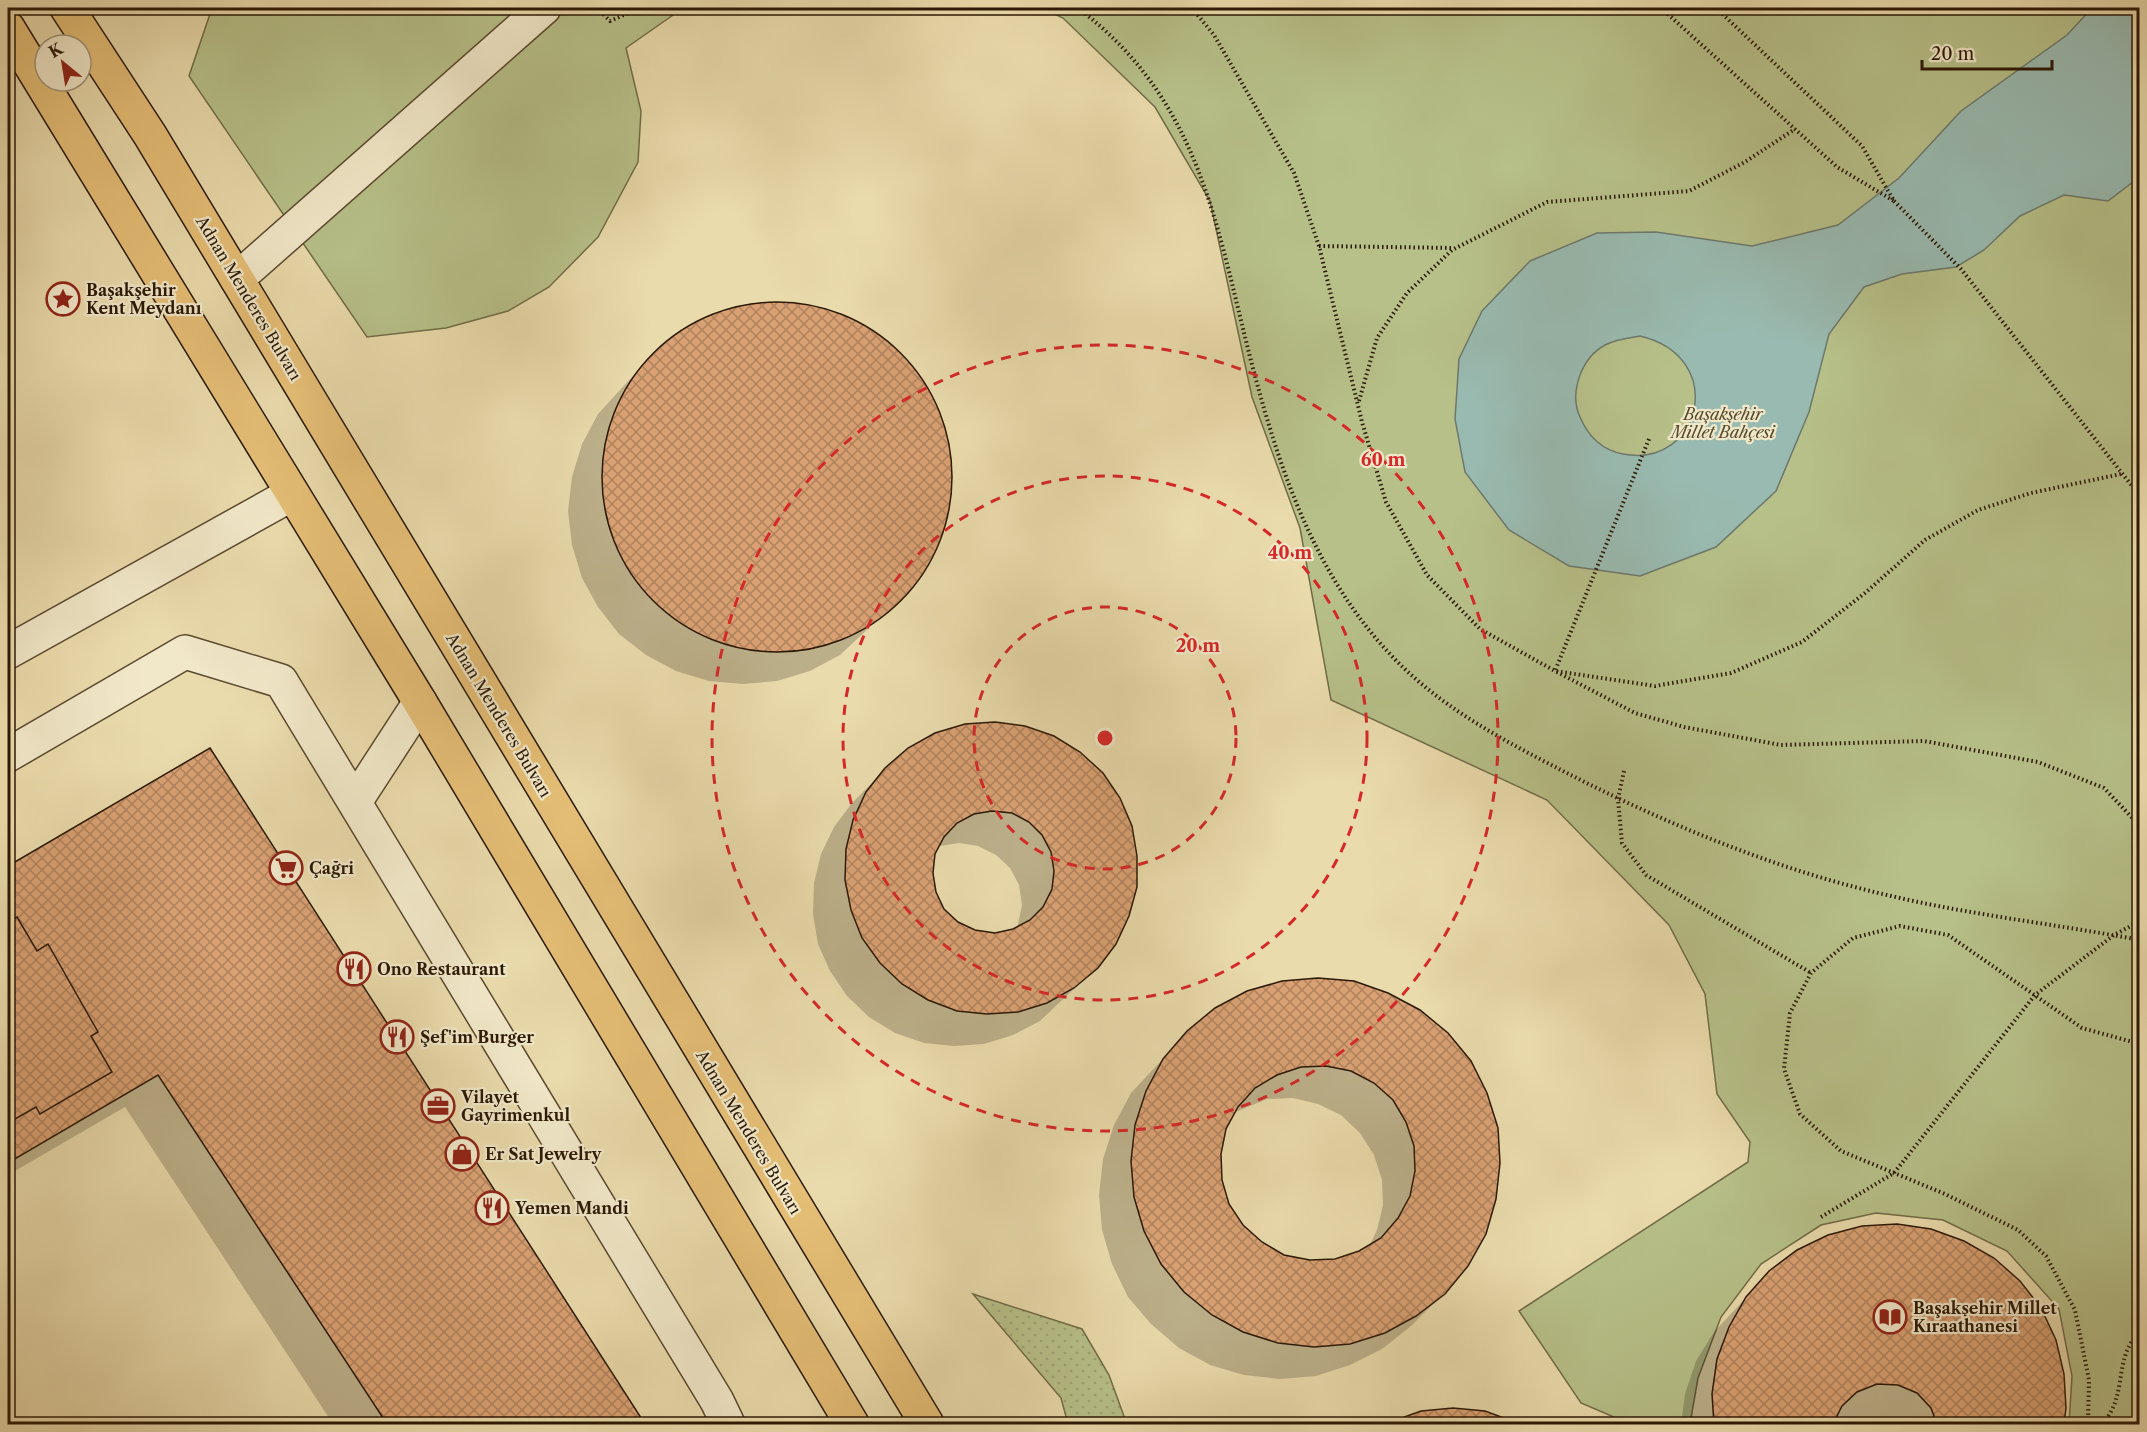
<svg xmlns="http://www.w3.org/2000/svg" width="2147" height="1432" font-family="'Libre Caslon Text',serif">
<defs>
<pattern id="grass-dots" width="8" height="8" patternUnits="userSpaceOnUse" patternTransform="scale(1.5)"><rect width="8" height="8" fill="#b7c089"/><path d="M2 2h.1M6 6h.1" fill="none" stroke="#9ea475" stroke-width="1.8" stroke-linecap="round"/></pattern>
<pattern id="building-cross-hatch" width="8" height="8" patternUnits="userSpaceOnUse" patternTransform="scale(1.5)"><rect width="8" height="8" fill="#d9a173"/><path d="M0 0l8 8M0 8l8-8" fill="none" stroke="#b0825c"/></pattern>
</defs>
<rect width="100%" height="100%" fill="#eadbac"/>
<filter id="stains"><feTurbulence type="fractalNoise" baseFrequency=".00333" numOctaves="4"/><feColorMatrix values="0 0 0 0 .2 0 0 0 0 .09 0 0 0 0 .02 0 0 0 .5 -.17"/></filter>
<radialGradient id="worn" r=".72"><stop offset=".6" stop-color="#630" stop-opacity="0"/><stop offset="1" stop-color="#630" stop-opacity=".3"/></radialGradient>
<polygon fill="url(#grass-dots)" stroke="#716c47" stroke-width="1.5" points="973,1294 1082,1329 1109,1375 1125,1419 1124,1424 1068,1424 1061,1398"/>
<g fill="#b7c089" stroke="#716c47" stroke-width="1.5">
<polygon points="212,8 683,8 626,48 641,111 638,162 598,237 549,287 508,311 446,328 367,337 189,76"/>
<polygon points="1042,8 2139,8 2139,1424 2069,1424 2072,1376 2059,1309 2007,1251 1943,1220 1876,1213 1821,1225 1761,1264 1721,1317 1698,1378 1690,1424 1630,1424 1581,1403 1519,1311 1748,1162 1750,1142 1717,1094 1705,994 1669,925 1547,800 1331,700 1300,528 1252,397 1210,201 1155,107 1063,18"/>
</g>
<path fill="#99bab0" stroke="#6d796c" stroke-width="1.5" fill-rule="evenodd" d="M2092,8h47v174h-6l-25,19 -44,-6 -44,21 -36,34 -28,17 -54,7 -38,13 -35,47 -20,78 -33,79 -60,56 -76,29 -71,-10 -60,-36 -44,-58 -10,-53 4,-60 23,-48 48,-50 67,-28 59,-1 96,14 86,-21 61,-47 62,-67 106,-76zM1640,336c89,21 61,133 -17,118 -21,-4 -35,-18 -43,-37 -11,-24 1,-59 25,-72 11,-6 23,-7 35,-9z"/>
<g fill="#0003" fill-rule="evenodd">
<polygon points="777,303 811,306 843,315 874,331 900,354 922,380 938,410 948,443 951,476 948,510 938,543 922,573 900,599 840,655 810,671 777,681 743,684 709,681 676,671 646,655 619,634 598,607 582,578 572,545 568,511 572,477 582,444 598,414 653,354 680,332 710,316 742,306"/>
<path d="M1025,727l72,240 -57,54 -27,14 -29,9 -30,2 -30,-3 -29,-10 -26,-16 -22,-21 -17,-25 -12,-27 -5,-30 1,-31 7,-29 13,-27 18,-24 34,-34zM959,843l19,3 18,9 14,13 9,17 3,20 -5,24 -22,5 -20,-2 -18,-9 -14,-14 -9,-17 -3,-19 3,-19 6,-8z"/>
<polygon points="209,750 643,1424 333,1424 125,1107 8,1175 8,868"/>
<path d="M1388,994l56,299 -33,33 -29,23 -32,16 -34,11 -36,3 -36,-4 -34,-10 -31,-17 -28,-24 -23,-27 -16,-33 -10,-34 -3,-35 4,-36 11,-34 17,-32 57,-61zM1293,1098l25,6 23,11 19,18 14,22 8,25 1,25 -6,25 -8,17 -9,5 -25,8 -26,2 -25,-6 -23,-12 -19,-18 -14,-21 -8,-25 -1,-26 5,-25 9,-16 34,-14z"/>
<polygon points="1770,1272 2065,1408 2062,1424 1881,1424 1864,1417 1843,1417 1834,1419 1832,1424 1681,1424 1685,1394 1696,1361 1714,1332"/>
<polygon points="1392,1422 1514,1422 1517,1424 1388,1424"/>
</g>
<g fill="url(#building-cross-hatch)" stroke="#2b1805" stroke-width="1.5" fill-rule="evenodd">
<circle cx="777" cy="477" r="175"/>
<path d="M995,722l30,4 29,10 26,16 23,21 17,25 12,28 5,30v31l-8,29 -13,28 -18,24 -24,20 -27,15 -29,9 -31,2 -30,-3 -29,-11 -26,-16 -22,-21 -18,-25 -11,-28 -6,-30 1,-31 7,-29 13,-28 19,-24 23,-20 27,-15 30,-9zM992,811l20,2 17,9 13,13 9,17 3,19 -2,18 -9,18 -13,13 -17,9 -18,4 -20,-3 -17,-8 -14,-13 -8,-17 -3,-19 2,-19 9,-17 13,-14 17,-9z"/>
<polygon points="210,748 645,1424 387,1424 158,1075 8,1163 8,866"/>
<polygon points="17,917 37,951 48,944 98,1032 91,1036 112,1072 40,1114 36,1107 8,1123 8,923"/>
<path d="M1318,978l36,3 34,12 32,17 28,23 23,28 16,32 11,35 2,35 -4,36 -10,35 -18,32 -23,28 -29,22 -31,17 -35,11 -36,3 -36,-4 -35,-11 -31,-17 -28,-23 -23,-28 -17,-33 -10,-34 -3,-36 4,-36 11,-34 17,-32 24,-28 28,-23 32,-17 35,-10zM1326,1066l25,5 23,12 19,17 13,22 8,24 1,25 -5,25 -12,22 -17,20 -22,13 -24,8 -25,1 -26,-5 -22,-13 -19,-17 -14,-21 -7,-24 -1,-26 5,-25 12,-22 17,-19 22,-13 24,-8z"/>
<polygon points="1897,1224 1931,1229 1964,1241 1994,1258 2020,1281 2041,1308 2056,1340 2064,1374 2066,1408 2064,1424 1937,1424 1931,1408 1917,1393 1898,1385 1877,1384 1857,1392 1842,1406 1833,1424 1714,1424 1712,1394 1717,1359 1729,1327 1746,1297 1769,1271 1797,1250 1828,1235 1862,1226"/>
<polygon points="1453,1408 1485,1411 1520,1424 1385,1424 1421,1411"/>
</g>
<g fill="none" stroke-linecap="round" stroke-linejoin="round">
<g stroke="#5b492f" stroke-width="36">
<g id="minor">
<polyline points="237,279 544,8"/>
<polyline points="8,652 292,494"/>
<polyline points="8,755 185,652 281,681 717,1401 728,1424"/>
<polyline points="355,802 420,702"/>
</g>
</g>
<g stroke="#2b1805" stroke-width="36">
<g id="major">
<polyline points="67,8 150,135 927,1424"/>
<polyline points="8,28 420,702 852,1424"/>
</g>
</g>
<g stroke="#2b1805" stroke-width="4" stroke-dasharray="1.5 3" stroke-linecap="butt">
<polyline points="597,8 610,21 640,8"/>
<path d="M1078,8c127,96 139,226 177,368 27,101 62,200 134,277 48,52 110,85 172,117 103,53 213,99 326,125 83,20 168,29 253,45"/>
<polyline points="1192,8 1214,35 1294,173 1319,246 1362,422 1386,502 1427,575 1480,629 1555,671 1655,686 1731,673 1802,642 1865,593 1925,540 1978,510 2031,493 2121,474"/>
<polyline points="1661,8 1837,167 1894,201 1862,146 1716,8"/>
<polyline points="1894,201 1961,269 2140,496"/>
<polyline points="1319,246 1454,248"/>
<polyline points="1359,401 1377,338 1407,293 1452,250 1547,202 1689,191 1745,162 1795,129"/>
<polyline points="1649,439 1555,671 1635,713 1684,727 1781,745 1924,741 2038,762 2104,788 2140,826"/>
<polyline points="1624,771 1618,799 1622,843 1646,875 1811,973"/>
<polyline points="1821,1217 1894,1173 2035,995 2114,935 2140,921"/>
<polyline points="2088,1424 2089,1380 2075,1310 2046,1256 2018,1230 1945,1194 1841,1151 1800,1114 1784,1069 1790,1013 1811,973 1853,938 1900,926 1948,935 2082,1028 2140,1044"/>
<path d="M2104,1424c4,-8 10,-16 12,-25 7,-21 4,-51 24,-66"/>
</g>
<use href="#minor" stroke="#f1e8c9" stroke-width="33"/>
<use href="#major" stroke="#e5be76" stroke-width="33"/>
</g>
<g fill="none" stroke="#d62828" stroke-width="3" stroke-dasharray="10 8">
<circle cx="1105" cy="738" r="131"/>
<circle cx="1105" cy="738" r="262"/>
<circle cx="1105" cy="738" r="393"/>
</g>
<defs>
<g id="sight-ring" transform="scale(1.725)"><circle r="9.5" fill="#f1e8c9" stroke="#8f2418" stroke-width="1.5"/><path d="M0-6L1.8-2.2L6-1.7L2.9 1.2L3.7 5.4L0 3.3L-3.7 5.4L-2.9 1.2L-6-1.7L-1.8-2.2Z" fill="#8f2418"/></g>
<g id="supermarket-ring" transform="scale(1.725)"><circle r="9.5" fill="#f1e8c9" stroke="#8f2418" stroke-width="1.5"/><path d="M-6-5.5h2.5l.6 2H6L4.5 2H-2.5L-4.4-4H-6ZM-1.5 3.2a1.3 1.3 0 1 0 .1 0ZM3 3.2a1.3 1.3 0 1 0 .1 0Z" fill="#8f2418"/></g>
<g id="restaurant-ring" transform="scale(1.725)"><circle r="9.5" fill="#f1e8c9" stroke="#8f2418" stroke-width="1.5"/><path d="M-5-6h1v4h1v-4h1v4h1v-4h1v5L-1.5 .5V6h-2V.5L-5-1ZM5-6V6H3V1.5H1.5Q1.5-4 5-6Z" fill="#8f2418"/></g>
<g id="office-ring" transform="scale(1.725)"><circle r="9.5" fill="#f1e8c9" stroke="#8f2418" stroke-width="1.5"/><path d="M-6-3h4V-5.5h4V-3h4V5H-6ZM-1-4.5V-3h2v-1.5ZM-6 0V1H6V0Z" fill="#8f2418"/></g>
<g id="shop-ring" transform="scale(1.725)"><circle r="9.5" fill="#f1e8c9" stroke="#8f2418" stroke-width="1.5"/><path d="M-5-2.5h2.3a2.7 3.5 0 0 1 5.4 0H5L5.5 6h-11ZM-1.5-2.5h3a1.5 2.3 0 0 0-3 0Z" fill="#8f2418"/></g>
<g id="library-ring" transform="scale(1.725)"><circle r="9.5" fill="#f1e8c9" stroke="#8f2418" stroke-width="1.5"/><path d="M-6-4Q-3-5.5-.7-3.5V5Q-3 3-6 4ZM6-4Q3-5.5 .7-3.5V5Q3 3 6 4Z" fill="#8f2418"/></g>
</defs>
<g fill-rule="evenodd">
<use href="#sight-ring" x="63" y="299"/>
<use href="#supermarket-ring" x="286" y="868"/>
<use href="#restaurant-ring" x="354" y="969"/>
<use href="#restaurant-ring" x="397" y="1037"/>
<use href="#office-ring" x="438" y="1106"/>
<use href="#shop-ring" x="462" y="1154"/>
<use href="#restaurant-ring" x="492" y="1208"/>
<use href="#library-ring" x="1890" y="1317"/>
</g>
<g text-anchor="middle" stroke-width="4.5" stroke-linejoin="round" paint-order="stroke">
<g font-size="16" font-weight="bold" fill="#2b1805" stroke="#f1e8c9" text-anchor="start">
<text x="86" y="296">Başakşehir<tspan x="86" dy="18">Kent Meydanı</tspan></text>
<text x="309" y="874">Çağri</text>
<text x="377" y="975">Ono Restaurant</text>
<text x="420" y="1043">Şef'im Burger</text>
<text x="461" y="1103">Vilayet<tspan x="461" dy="18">Gayrimenkul</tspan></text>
<text x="485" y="1160">Er Sat Jewelry</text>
<text x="515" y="1214">Yemen Mandi</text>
<text x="1913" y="1314">Başakşehir Millet<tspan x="1913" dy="18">Kıraathanesi</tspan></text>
</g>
<g font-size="16" fill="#2b1805" stroke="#f1e8c9">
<text transform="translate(249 298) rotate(59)" y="6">Adnan Menderes Bulvarı</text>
<text transform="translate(499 715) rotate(59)" y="6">Adnan Menderes Bulvarı</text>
<text transform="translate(749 1132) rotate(59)" y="6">Adnan Menderes Bulvarı</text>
</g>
<g font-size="16" font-style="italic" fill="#554a2d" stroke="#f1e8c9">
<text x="1723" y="420">Başakşehir<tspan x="1723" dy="18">Millet Bahçesi</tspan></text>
</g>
</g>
<circle cx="1105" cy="738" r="9" fill="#d62828" stroke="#f1e8c9" stroke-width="3"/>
<g font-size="18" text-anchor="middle" font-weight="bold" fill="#d62828" stroke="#f1e8c9" stroke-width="4.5" stroke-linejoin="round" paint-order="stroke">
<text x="1383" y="466">60 m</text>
<text x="1290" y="559">40 m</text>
<text x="1198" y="652">20 m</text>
</g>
<rect width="2147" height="1432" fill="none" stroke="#eadbac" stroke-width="30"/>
<rect x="9" y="9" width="2129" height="1414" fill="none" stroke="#2b1805" stroke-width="3"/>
<rect x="15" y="15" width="2117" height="1402" fill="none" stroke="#2b1805" stroke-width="1.5"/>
<g transform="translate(63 63) rotate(330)"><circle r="28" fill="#f1e8c9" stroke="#a2957b" stroke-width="1.5"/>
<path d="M0-4.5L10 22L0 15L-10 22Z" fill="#8f2418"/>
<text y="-9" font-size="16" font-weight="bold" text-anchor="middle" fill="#2b1805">K</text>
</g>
<path d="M1922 60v9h130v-9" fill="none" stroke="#2b1805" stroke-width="3"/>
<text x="1931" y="60" font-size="18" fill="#2b1805" stroke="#f1e8c9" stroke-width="4.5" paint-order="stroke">20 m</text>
<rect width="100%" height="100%" filter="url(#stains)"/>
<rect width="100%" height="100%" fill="url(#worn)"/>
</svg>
